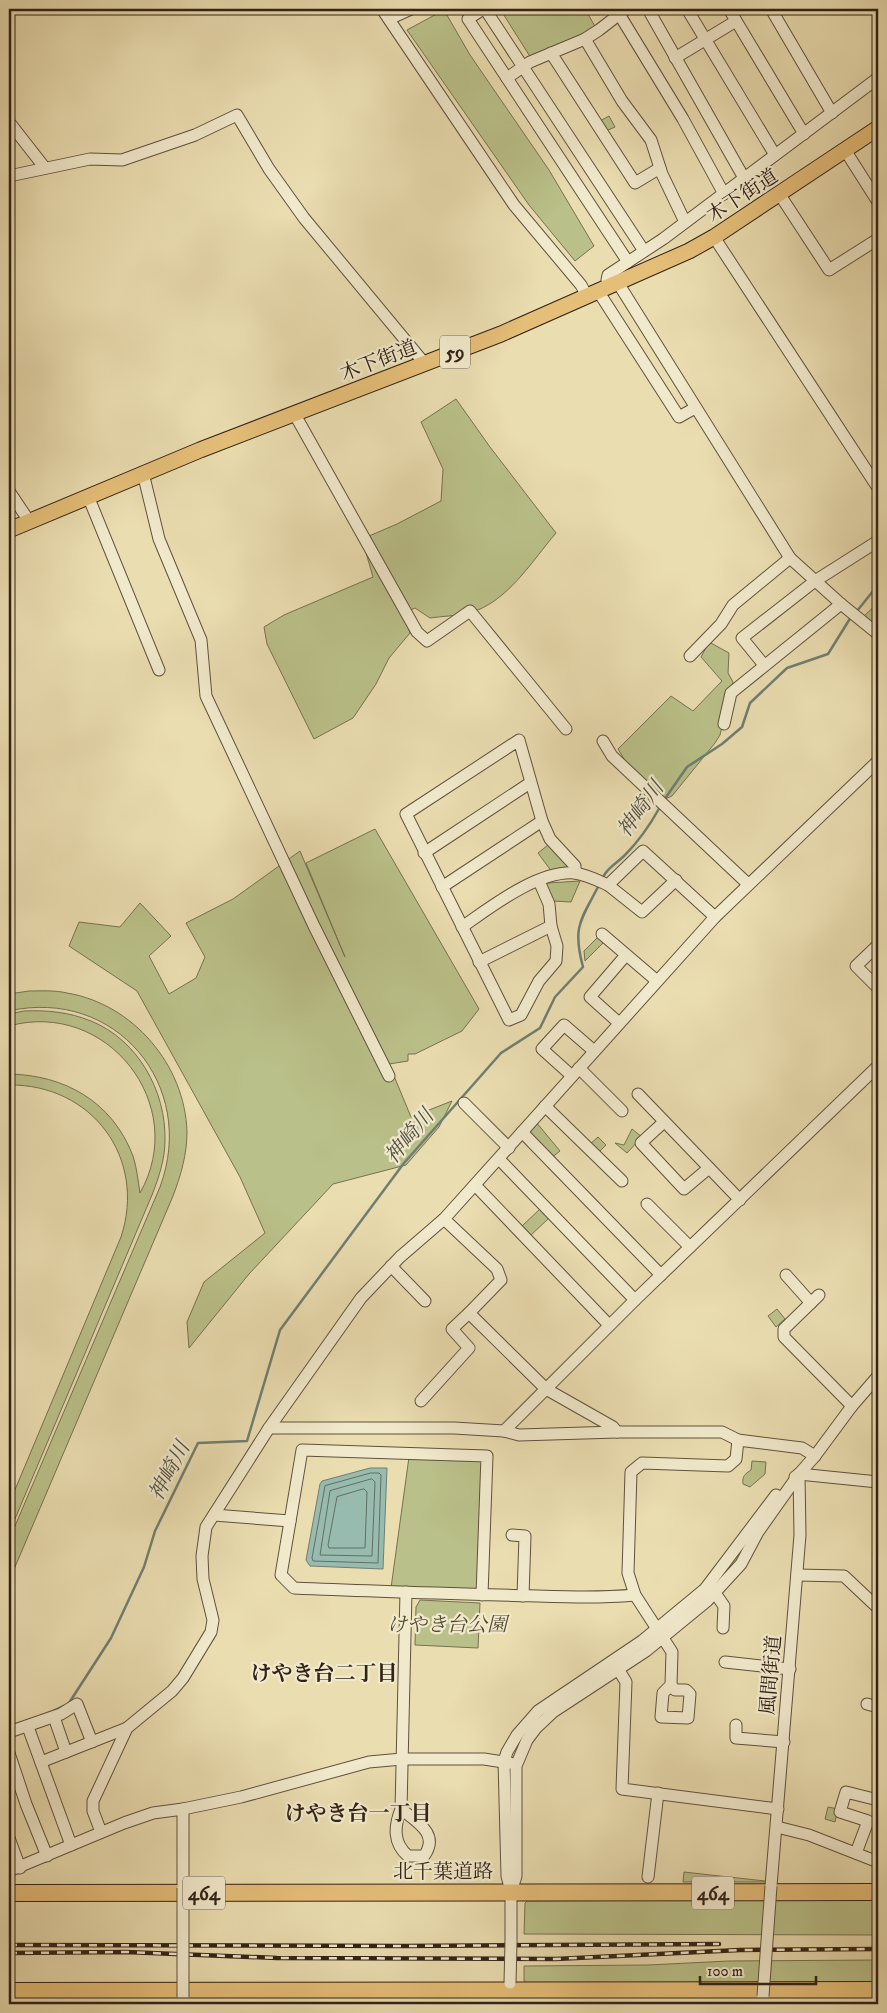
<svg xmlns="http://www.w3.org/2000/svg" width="887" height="2013" font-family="'IM FELL DW Pica','Noto Serif JP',serif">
<rect width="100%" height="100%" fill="#eaddb0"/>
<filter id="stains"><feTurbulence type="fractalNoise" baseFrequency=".004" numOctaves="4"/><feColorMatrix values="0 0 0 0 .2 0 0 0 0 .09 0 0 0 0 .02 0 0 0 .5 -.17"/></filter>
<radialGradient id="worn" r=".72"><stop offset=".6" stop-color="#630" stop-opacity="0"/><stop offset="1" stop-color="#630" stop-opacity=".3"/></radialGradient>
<g fill="#bac089" stroke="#767150">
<polygon points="500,9 585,9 596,28 531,58"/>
<polygon points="444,10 470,55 549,170 594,246 575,261 529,205 407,30"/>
<polygon points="609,116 615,127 606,131 600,121"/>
<path d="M456,399l34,48 66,86c-24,28 -49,70 -87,80 -12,3 -26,3 -39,5l-15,-10 -12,5 7,20 -21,25 -13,26 -23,34 -39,21 -47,-95 -3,-17 20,-12 89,-38 -11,-38 35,-15 44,-23 2,-32 -22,-47z"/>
<polygon points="878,603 878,628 864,616"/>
<polygon points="709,642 729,653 728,673 733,682 720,735 715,743 672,796 652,805 618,749 671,696 693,711 722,681 701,657"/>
<polygon points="375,829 479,1009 462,1031 415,1054 408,1054 408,1061 389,1064 411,1117 452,1101 439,1127 406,1165 333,1184 249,1274 189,1348 187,1322 204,1282 265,1233 240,1177 137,991 69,946 79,922 120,927 140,903 171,936 149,956 169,994 196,978 205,957 186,923 233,899 300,851 345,957 306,863"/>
<polygon points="548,845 569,865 570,869 552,872 538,853"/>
<polygon points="580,881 571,902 552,901 545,886 548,883"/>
<polygon points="598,937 604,942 585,961 584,951"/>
<path d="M29,991c12,0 25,-1 38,2 66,11 118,72 120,139 0,22 -6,43 -14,64l-164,385v-41l151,-353c38,-102 -45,-200 -151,-176v-17z"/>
<path d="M24,1011c23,-1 45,1 67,10 47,19 75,70 74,119 0,19 -6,37 -13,55l-143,338v-29l112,-267c26,-79 -29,-153 -112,-152v-11c55,1 103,27 124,82 4,12 5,25 7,37 50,-88 -33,-194 -131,-167v-12z"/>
<polygon points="536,1122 560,1151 550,1159 527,1132"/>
<polygon points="632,1129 642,1137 627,1153 615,1143 624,1145"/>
<polygon points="598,1137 606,1145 597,1154 589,1145"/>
<polygon points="541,1208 550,1217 530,1236 521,1227"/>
<polygon points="777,1309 785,1319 776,1327 768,1316"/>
<polygon points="409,1457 480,1460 483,1464 479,1587 474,1591 391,1588"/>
<path d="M752,1461l14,1 -1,12 -15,13 -7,-3c-1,-8 2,-10 8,-14z"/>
<polygon points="420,1600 480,1603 478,1648 415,1645 416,1607"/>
<polygon points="828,1807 838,1809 835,1822 825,1819"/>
<polygon points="684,1872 765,1881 765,1882 683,1882"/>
<polygon points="878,1899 878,1935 524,1934 525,1903 527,1901"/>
<polygon points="878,1960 878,1984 529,1985 524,1981 524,1966 648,1965 729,1961"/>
</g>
<polygon fill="#98bbb0" stroke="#6f7e73" points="370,1468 387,1468 383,1569 310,1566 306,1560 320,1484 322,1481"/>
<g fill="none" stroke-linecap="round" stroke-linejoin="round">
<g stroke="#646e64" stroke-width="1">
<polygon points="371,1473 379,1473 381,1475 378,1563 313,1561 312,1558 325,1486"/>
<polygon points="372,1479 375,1482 372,1556 320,1555 330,1491"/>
<polygon points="364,1489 367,1492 365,1548 329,1548 328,1545 337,1497"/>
</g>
<g stroke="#6f7e73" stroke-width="2.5">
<polyline points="857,611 878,585"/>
<polyline points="664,800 687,767 722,744 742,727 750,703 787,668 828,654 851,617"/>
<path d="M603,877c5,-10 13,-13 22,-22 14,-14 25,-30 35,-48"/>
<path d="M69,1703l42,-65 33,-71 11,-36 43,-88 49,-2 33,-111 124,-167 97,-110 39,-25 15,-31 28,-30c-11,-41 -2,-47 16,-82"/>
<polyline points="49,1713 64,1706"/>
</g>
<g stroke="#5f513d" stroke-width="13">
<g id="minor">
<polyline points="382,9 514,205 581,285 587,296"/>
<polyline points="483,9 468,19 628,262"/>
<polyline points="485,9 644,251"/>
<polyline points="616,9 683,119 724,194"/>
<polyline points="648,9 744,178"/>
<polyline points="687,9 775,155"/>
<polyline points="729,9 804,134"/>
<polyline points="771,9 832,113"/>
<polyline points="389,19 411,9"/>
<polyline points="585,39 622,101 651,140 662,174 685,222"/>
<polyline points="551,53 635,183 660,168"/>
<polyline points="675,58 736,21"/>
<polyline points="507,78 530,62 585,39 599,30 626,9"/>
<polyline points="9,122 45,168"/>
<polyline points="845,150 878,202"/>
<polyline points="9,176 90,159 122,160 195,135 237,115 269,169 304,218 425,364"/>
<polyline points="780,195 829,270 878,239"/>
<polyline points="714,237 878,488"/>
<polyline points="618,283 790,558 841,604 878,634"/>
<polyline points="611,286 607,280 608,275 663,239 878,78"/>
<polyline points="598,291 679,417 695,408"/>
<polyline points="294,413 417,632 427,641 470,611 566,729"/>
<polyline points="143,473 159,539 201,640 206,696 314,926 389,1076"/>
<polyline points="9,491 29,521"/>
<polyline points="88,496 159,670"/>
<polyline points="690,656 721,624 733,605 790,558"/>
<polyline points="764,665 742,638 815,581 878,541"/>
<polyline points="724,724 731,693 841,604"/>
<polyline points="603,741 612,756 748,884"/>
<polyline points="424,853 530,783"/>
<polyline points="539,881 549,904 551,926 557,946 556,961 539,981 521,1015 509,1020 406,814 519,740 542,821 550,839 575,866 575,873"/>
<polyline points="608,885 642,912 676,880"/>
<polyline points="442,887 542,821"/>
<path d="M462,927c29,-20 76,-57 113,-54 12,2 22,7 33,12l35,-34 72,66"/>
<polyline points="602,934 657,981"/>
<polyline points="878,945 856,966 878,988"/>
<polyline points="479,962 551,926"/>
<polyline points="619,1023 590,997 626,955"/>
<polyline points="579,1068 622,1111"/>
<polyline points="572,1076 542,1049 564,1025 594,1051"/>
<polyline points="638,1094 740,1200"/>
<polyline points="464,1103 509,1148"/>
<polyline points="545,1106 622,1181"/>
<polyline points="664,1122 641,1143 684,1189 709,1168"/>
<polyline points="522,1132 661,1275"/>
<polyline points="499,1159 635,1300"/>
<polyline points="475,1185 609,1325"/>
<polyline points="647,1204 690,1247"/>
<polyline points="444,1219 497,1269 501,1280 469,1313 546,1389 613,1427 617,1432"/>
<polyline points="391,1266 425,1301"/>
<polyline points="786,1275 811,1303"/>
<polyline points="819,1295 784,1329 784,1337 852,1406"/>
<polyline points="421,1401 469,1348 452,1329 469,1313"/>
<polyline points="269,1428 454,1428 504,1431 519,1435 617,1432 722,1432 738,1440 802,1448 815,1456"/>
<polyline points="504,1431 635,1300 878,1066"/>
<polyline points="795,1477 799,1474 878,1482"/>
<polyline points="214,1515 290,1521"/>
<polyline points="512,1535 525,1536 523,1596"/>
<polyline points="797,1575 844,1576 878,1608"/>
<polyline points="715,1593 724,1606 723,1628"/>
<path d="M482,1595l5,-139 -185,-6 -21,125 13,13c68,3 136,5 205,7 45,1 91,4 136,0"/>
<polyline points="725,1662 790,1669"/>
<polyline points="618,1669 626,1682 622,1789 778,1809"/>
<polyline points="671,1685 663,1693 661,1717 688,1718 690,1694 686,1690 675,1690 671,1685 672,1652 635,1595 628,1573 631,1472 642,1463 728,1466 736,1459 738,1440"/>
<polyline points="867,1704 878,1707"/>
<polyline points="54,1717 66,1752"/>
<polyline points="736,1725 736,1738 784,1742"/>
<polyline points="28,1727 71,1845"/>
<polyline points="9,1732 61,1714 77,1704 92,1742"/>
<polyline points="9,1753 26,1804 47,1856"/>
<polyline points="41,1762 127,1728"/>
<polyline points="183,1809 241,1797 369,1762 402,1759 484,1759 510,1763"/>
<path d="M401,1809c16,13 39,25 23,47h-16c-15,-13 -14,-29 -7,-47l5,-217"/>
<polyline points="777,1827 809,1835 878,1862"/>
<polyline points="101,1832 93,1811 93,1801 127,1728 172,1691 183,1678 211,1632 213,1620 203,1579 202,1556 206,1527 269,1428 361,1298 400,1257 444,1219 715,917 878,761"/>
<polyline points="9,1838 20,1868"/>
<polyline points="856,1853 868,1821 840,1812 846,1792 878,1800"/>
<polyline points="9,1871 124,1823 153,1813 183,1809 183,1888"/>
<polyline points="648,1877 658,1793"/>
<polyline points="771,1886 800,1535 799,1474"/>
<polyline points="511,1891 507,1876 504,1761 507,1752 517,1735 538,1711 642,1641 705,1589 776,1495"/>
<polyline points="511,1942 511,1892 516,1876 516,1766 527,1740 536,1728 553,1712 646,1651 707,1601 741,1564 758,1532 799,1474 815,1456 852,1406 878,1376"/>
<polyline points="800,2004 801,2002 878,2002"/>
</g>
</g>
<g stroke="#312217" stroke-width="17">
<g id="major">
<polyline points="9,530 200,450 501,334 689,251 714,237 878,128"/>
<polyline points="510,1990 515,2004"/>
</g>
</g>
<g stroke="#312217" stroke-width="18">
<g id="highway">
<polyline points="9,1893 878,1892"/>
<polyline points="9,1991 878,1990"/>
</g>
</g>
<use href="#minor" stroke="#f1e9cc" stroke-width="11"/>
<use href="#major" stroke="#e5be78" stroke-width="15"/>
<use href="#highway" stroke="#e5be78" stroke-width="16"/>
<g stroke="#312217" stroke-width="4.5">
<g id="rail">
<polyline points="9,1945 405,1946 719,1944"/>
<polyline points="9,1953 126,1952 277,1958 556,1959 740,1950 878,1949"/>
</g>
</g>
<use href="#rail" stroke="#f1e9cc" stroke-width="2.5" stroke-dasharray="8" stroke-linecap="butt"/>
<g stroke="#5f513d" stroke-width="13" stroke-linecap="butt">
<g id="minor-bridge">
<polyline points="183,1888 183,1997"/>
<polyline points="510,1983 511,1942"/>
<polyline points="763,1996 771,1886"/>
</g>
</g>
<use href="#minor-bridge" stroke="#f1e9cc" stroke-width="11"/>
</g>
<g text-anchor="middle" stroke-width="4.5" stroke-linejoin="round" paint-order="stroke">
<g fill="#f1e9cc" stroke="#6b5e4d" stroke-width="1">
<rect x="440" y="335.5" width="30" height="33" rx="4"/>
<rect x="183" y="1876.5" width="42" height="33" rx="4"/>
<rect x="692" y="1876.5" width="42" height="33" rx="4"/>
</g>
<g font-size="19" font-weight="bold" fill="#312217">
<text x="455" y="359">59</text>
<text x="204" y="1900">464</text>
<text x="713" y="1900">464</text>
</g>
<g font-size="20" fill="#312217" stroke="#f1e9cc">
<text transform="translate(742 195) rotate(-33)" y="7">木下街道</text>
<text transform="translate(378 360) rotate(-21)" y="7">木下街道</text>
<text transform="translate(770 1675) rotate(-85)" y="7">風間街道</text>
<text x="443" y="1878">北千葉道路</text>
</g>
<g font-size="20" font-style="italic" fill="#534a34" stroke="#f1e9cc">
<text x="447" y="1631">けやき台公園</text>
</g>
<g font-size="21" font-style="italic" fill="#505045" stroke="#f1e9cc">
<text transform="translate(640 809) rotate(-54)" y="7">神崎川</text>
<text transform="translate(409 1136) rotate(-50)" y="7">神崎川</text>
<text transform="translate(169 1471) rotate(-62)" y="7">神崎川</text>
</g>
<g font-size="21" font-weight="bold" fill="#312217" stroke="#f1e9cc">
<text x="324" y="1680">けやき台二丁目</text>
<text x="358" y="1820">けやき台一丁目</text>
</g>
</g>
<rect width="887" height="2013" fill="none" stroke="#eaddb0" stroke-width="30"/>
<rect x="10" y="10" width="867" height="1993" fill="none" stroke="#312217" stroke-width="2.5"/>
<rect x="15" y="15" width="857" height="1983" fill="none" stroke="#312217"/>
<path d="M700 1976v8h116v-8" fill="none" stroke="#312217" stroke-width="2.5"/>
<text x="707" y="1976" font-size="15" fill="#312217" stroke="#f1e9cc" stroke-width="4" paint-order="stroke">100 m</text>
<rect width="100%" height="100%" filter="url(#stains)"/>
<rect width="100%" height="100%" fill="url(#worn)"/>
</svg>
